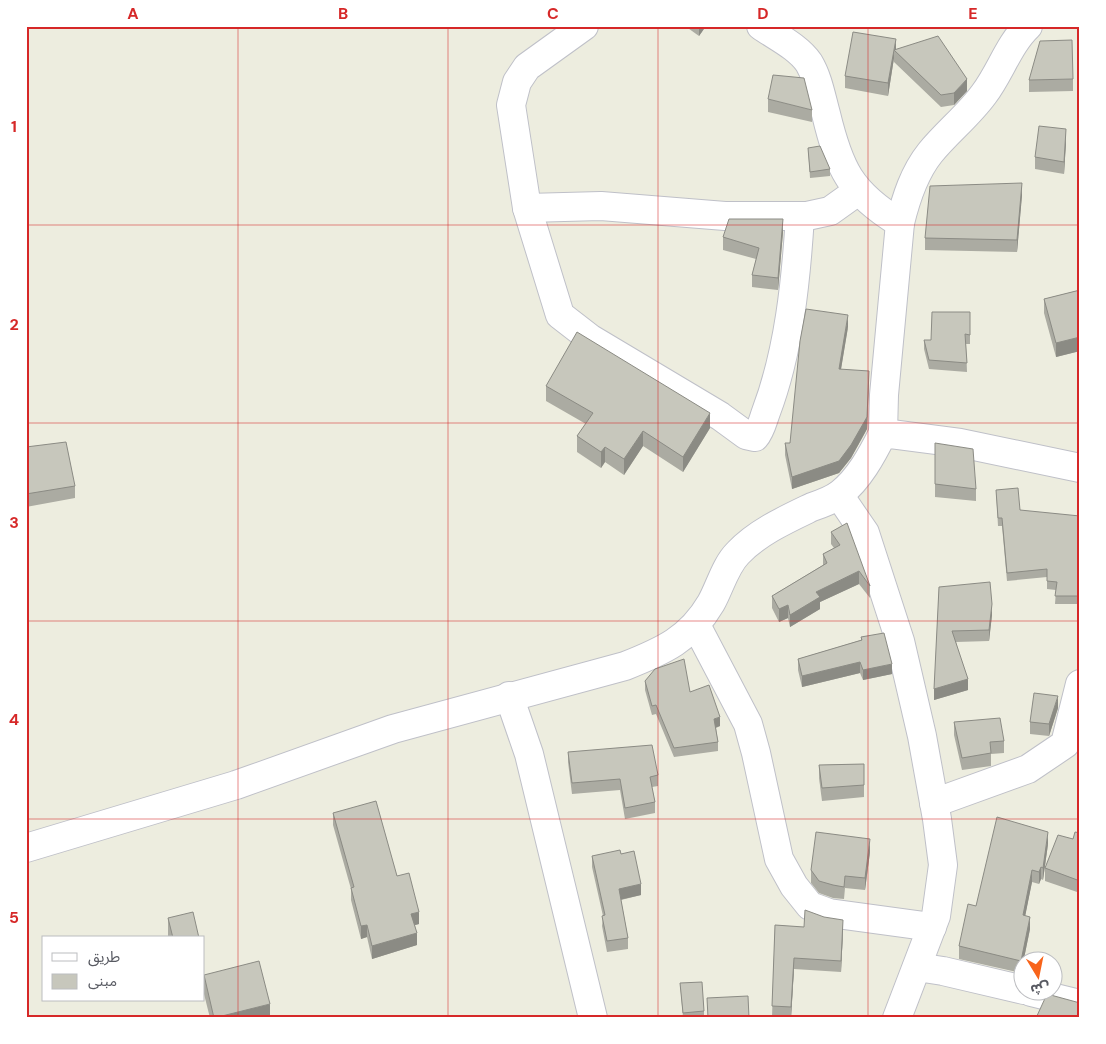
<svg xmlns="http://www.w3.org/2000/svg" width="1106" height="1044" font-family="'DM Sans','Noto Sans Arabic',sans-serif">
<rect width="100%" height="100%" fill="#ededdf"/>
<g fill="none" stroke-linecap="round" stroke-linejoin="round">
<g stroke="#bfc0c8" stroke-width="30">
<g id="minor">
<path d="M584,26l-57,41 -10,15 -6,23 16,103 33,107 31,24 129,77 26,19 9,2c6,-7 8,-17 11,-25 23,-61 30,-131 34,-196"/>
<path d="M761,26c16,11 37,21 48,37 9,15 12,33 17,51 13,54 24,79 74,109"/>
<polyline points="527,208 601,206 725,216 807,216 830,211 858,191"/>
<path d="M883,433l1,-38 16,-172c6,-25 14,-50 30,-70 17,-21 38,-37 54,-59 16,-21 25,-50 44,-68"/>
<polyline points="839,495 865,533 900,641 922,736 937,819 943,865 936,916 897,1018"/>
<polyline points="696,625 748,724 756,753 779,859 794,886 810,906 829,913 932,927"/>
<polyline points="509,696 529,754 593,1018"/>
<polyline points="934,803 1028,769 1065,744 1080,684"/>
<path d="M26,848l210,-63 157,-56 232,-63c38,-15 65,-27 86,-63 9,-16 14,-37 27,-50 20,-21 49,-34 74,-46 9,-3 20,-7 28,-13 19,-15 32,-39 43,-61l77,10 120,25"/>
<polyline points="917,967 943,971 1024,990"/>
<polyline points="1031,992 1080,1004"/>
</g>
</g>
<use href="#minor" stroke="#fff" stroke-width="28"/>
</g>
<g fill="#ababa2">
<polygon points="685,26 706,26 699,36"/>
<polygon points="896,50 967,91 954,105 941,107 894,62 894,58 888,96 845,88 845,76"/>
<polygon points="1073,79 1073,91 1029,92 1029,80"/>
<polygon points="768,99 812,110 812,122 768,112"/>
<polygon points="1066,142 1064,174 1035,169 1035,157"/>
<polygon points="808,148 830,169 830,176 810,178"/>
<polygon points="1022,195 1017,252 925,250 925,238"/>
<polygon points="783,232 778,290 752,287 752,275 756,259 723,250 723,237"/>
<polygon points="1080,290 1080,351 1056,357 1044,313 1044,299"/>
<polygon points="970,312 970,344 966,344 967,372 929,369 924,349 924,340 931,340"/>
<polygon points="848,327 841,369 869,383 867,429 851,458 839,473 792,489 785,455 785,443 790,443"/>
<polygon points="546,386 710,428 683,472 643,446 624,475 605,462 601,468 577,452 577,436 586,424 546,401"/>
<polygon points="935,443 976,489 976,501 935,497"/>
<polygon points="26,447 75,486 75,498 26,507"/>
<polygon points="996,490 1020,510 1080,591 1079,604 1055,604 1056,590 1047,589 1047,577 1007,581 1002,526 998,526"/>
<polygon points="831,532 870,586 870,598 859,584 820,602 820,609 790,627 788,618 779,622 772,608 772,596 823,565 823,554 834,548 831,544"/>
<polygon points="939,587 992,615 989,641 956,642 968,690 934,700"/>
<polygon points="861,637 892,674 863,680 860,673 802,687 798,670 798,659 861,640"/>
<polygon points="645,681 690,692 720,726 716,728 718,742 718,751 674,757 656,714 652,715 645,690"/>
<polygon points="1058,708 1049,736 1030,734 1030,722"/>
<polygon points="954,722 1004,741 1004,753 991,754 991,766 962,770 954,735"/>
<polygon points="568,752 658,775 658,786 652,787 655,802 655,813 625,819 620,790 572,794 568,762"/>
<polygon points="864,764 864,797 822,801 819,778 819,765"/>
<polygon points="333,813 397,876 419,924 415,925 417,945 372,959 367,937 361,939 351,900 351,889 333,825"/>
<polygon points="1080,833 1080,893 1045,881 1045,868 1073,839"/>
<polygon points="1048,844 1043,880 1041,879 1039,884 1032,882 1025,916 1030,929 1021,973 959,959 959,946"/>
<polygon points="870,852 865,890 845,888 844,899 833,898 819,893 811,883 811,870"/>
<polygon points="621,854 641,895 621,900 628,938 628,949 607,952 602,926 603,916 592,867 592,856"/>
<polygon points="168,918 199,938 168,938"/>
<polygon points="775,925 843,931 841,972 794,969 791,1018 772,1017"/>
<polygon points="204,975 270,1018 210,1018 204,994"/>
<polygon points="680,983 704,1011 704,1017 683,1018"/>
</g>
<g fill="#8b8b84">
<polygon points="699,26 706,26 699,36"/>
<polygon points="896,39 896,51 894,50 894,58 888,96 888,83"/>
<polygon points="967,79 967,91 954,105 954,93"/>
<polygon points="1066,129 1066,142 1064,174 1064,162"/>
<polygon points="1022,183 1022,195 1017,252 1017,240"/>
<polygon points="783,219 783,232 778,290 778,278"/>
<polygon points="848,315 848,327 839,381 839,369"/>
<polygon points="1080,337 1080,351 1056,357 1056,343"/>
<polygon points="869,371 867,429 851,458 839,473 792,489 792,477"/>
<polygon points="710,413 710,428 683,472 683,457"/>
<polygon points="643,431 643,446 624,475 624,459"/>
<polygon points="605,447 605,462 601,468 601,452"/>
<polygon points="859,571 859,584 820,602 820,609 790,627 790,615 816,592"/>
<polygon points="992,604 992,615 989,641 989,630"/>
<polygon points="788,605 788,618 779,622 779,609"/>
<polygon points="860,662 860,673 802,687 802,676"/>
<polygon points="892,664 892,674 863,680 863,670"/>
<polygon points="968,679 968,690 934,700 934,689"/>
<polygon points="1058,696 1058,708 1049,736 1049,724"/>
<polygon points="720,717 720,726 714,728 714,719"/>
<polygon points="1048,832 1048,844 1043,880 1043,868"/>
<polygon points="870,839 870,852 865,890 865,878"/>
<polygon points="1041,867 1041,879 1039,884 1039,872"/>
<polygon points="1032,870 1032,882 1023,927 1023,915"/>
<polygon points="641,884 641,895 619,900 619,889"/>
<polygon points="419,912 419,924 411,926 411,914"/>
<polygon points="1030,917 1030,929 1021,973 1021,961"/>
<polygon points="843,920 843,931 841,972 841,961"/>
<polygon points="367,925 367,937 361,939 361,926"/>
<polygon points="417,933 417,945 372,959 372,946"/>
<polygon points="794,958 794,969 791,1018 791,1007"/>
<polygon points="270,1004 270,1018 214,1018"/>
</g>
<g fill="#c7c7bc" stroke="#8b8b84">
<polygon points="853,32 896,39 888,83 845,76"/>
<polygon points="938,36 967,79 954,93 941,95 894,50"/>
<polygon points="1072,40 1073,79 1029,80 1040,41"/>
<polygon points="773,75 804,78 812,110 768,99"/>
<polygon points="1039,126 1066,129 1064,162 1035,157"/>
<polygon points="820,146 830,169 810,172 808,148"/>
<polygon points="1022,183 1017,240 925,238 930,186"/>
<polygon points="729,219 783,219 778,278 752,275 759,248 723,237"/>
<polygon points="1080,290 1080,337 1056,343 1044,299"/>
<polygon points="806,309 848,315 839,369 869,371 867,417 851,445 839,461 792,477 785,443 790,443 800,341"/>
<polygon points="932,312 970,312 970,335 965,334 967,363 929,360 924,340 931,340"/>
<polygon points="577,332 710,413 683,457 643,431 624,459 605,447 601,452 577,436 593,413 546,386"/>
<polygon points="66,442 75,486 26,494 26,447"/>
<polygon points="935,443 973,449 976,489 935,484"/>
<polygon points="1018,488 1020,510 1080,516 1079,596 1055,596 1057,582 1047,581 1047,569 1007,573 1002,518 998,518 996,490"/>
<polygon points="847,523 870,586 859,571 816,592 820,597 790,615 788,605 779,609 772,596 827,563 823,554 840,545 831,532"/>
<polygon points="990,582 992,604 989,630 952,631 968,679 934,689 939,587"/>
<polygon points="884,633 892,664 863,670 860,662 802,676 798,659 862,640 861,637"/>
<polygon points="684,659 690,692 709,685 720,717 714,719 718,742 674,748 656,705 652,706 645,681 655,669"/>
<polygon points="1034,693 1058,696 1049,724 1030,722"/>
<polygon points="1000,718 1004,741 990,742 991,753 962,758 954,722"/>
<polygon points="652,745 658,775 650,777 655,802 625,808 620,779 572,783 568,752"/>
<polygon points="864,764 864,785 822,788 819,765"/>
<polygon points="376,801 397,876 409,873 419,912 411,914 417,933 372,946 367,925 361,926 351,888 354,887 333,813"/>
<polygon points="997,817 1048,832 1043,868 1041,867 1039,872 1032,870 1023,915 1030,917 1021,961 959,946 968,904 976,906"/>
<polygon points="816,832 870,839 865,878 845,876 844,887 833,885 819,881 811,870"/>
<polygon points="1075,832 1080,833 1080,881 1045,868 1058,835 1073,839"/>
<polygon points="620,850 621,854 634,851 641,884 619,889 628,938 607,941 602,916 605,915 592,856"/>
<polygon points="805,910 824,917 843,920 841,961 794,958 791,1007 772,1006 775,925 804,927"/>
<polygon points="193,912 199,938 173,938 168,918"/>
<polygon points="259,961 270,1004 214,1018 204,975"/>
<polygon points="702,982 704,1011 683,1013 680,983"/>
<polygon points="1047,994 1080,1003 1080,1018 1036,1018"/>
<polygon points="748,996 749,1018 708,1018 707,998"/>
</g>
<path fill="none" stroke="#d62828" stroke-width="1" stroke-opacity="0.55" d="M238,26v992M448,26v992M658,26v992M868,26v992M26,225h1054M26,423h1054M26,621h1054M26,819h1054"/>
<rect width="1106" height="1044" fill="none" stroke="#ffffff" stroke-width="55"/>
<rect x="42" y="936" width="162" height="65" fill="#ffffff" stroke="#bcbdc0"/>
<rect x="52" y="953" width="25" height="8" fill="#ffffff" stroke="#bcbdc0"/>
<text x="88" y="962" font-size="15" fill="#585a62">طريق</text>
<rect x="52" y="974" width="25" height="15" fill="#c7c7bc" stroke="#bcbdc0"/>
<text x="88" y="986" font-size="15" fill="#585a62">مبنى</text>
<g transform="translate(1038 976) rotate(170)"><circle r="24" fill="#ffffff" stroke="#bcbdc0"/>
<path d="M0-4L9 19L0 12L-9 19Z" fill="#f8641b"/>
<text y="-8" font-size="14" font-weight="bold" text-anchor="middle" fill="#585a62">ش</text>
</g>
<rect x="28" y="28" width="1050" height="988" fill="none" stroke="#d62828" stroke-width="2"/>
<g font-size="16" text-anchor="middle" font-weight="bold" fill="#d62828">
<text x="133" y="19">A</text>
<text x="343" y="19">B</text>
<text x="553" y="19">C</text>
<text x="763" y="19">D</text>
<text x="973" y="19">E</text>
<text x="14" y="132">1</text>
<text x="14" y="330">2</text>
<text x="14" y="528">3</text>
<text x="14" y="725">4</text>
<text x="14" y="923">5</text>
</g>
</svg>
